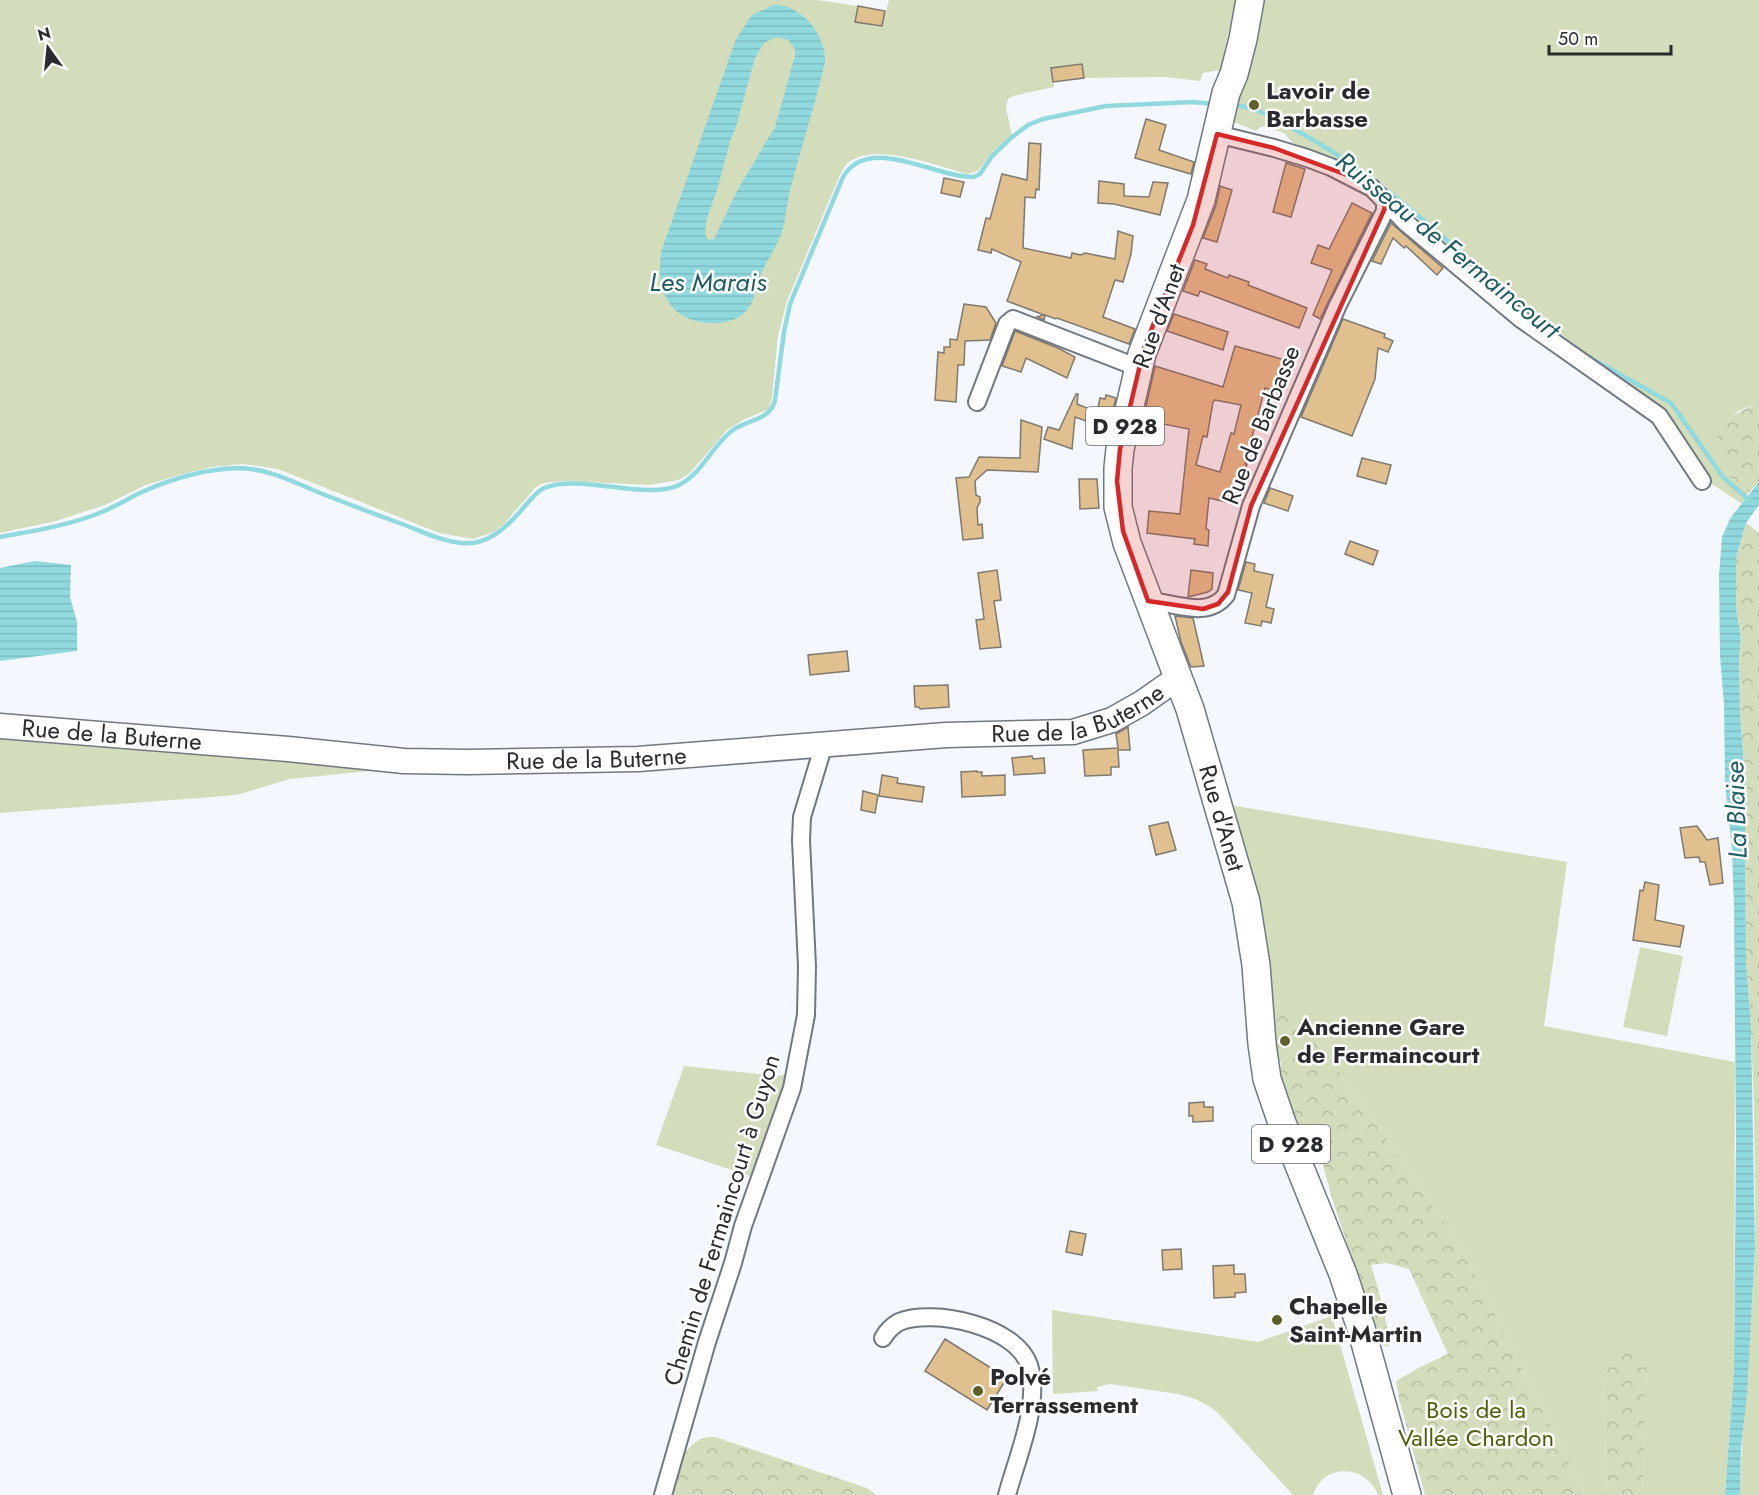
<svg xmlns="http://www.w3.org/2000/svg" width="1759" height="1495" font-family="Jost,sans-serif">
<defs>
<pattern id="forest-crowns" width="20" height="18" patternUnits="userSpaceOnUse" patternTransform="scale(1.5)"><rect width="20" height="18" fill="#d3ddbb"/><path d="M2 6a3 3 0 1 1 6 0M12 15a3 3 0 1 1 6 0" fill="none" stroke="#b5bea1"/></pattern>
<pattern id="water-rules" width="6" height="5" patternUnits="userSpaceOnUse" patternTransform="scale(1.5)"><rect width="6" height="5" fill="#90dadf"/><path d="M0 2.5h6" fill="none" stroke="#7cbbc0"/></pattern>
</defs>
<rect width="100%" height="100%" fill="#f4f8fe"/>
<g fill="#d3ddbb">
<path d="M0,0h818l40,6 -2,16 26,4 7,-26h347l-16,70 -17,3 -3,8 -35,-4 -81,1 -3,-14 -30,5 3,18 -41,9 -5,3 -2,9 6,27 -19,16 -15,20 -11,3c-29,-8 -91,-32 -118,-12 -5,4 -7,10 -10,15l-52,124 -9,35 -6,61 -3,12 -26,11 -16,10 -37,43 -11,7 -29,5 -83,-4 -24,2 -8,5 -31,36 -10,8 -21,7 -34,-6 -161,-64 -35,-5 -31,3 -33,8 -33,10 -41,20 -49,16 -56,12z"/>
<path d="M1262,0h497v403l-21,8 -13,12c-1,35 -9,48 24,69l-7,12 -33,-22 -45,-68 -140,-109 -149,-128 -82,-34 -9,-10 -22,-7 -6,5 -25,-10z"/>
<polygon points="0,732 399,768 290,779 240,794 226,796 0,813"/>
<polygon points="1224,804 1567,862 1544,1026 1735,1062 1734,1369 1725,1495 1642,1495 1645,1435 1645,1388 1648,1368 1603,1378 1607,1495 1585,1495 1467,1258 1415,1178 1305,1025 1270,1019"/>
<polygon points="1640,947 1683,956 1667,1036 1623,1027"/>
<polygon points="684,1066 778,1076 789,1073 753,1177 656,1145"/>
<path d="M1754,1109h5v386h-19c2,-83 12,-165 15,-248 1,-46 -1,-92 -1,-138z"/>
<path d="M1052,1310l206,32 74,-26 51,179h-5c-12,-31 -55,-32 -65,0h-20l-76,-83 -10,-7 -14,-7 -15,-4 -68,-10 -13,3 1,4 -45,3z"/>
</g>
<g fill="url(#forest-crowns)">
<path d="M1759,403v79l-10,10c-15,-9 -24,-19 -29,-35 -11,-32 14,-44 39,-54z"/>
<polygon points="1746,523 1759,533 1759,1109 1754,1109 1751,1026 1746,962 1745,816 1747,801 1740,715 1739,657 1741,639 1736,607 1736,558"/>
<path d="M1282,1011l23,14 110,153 52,80 118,237h-160l-26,-96 -3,-18 24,-14 28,-13 -39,-85 -23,-6 -15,2c8,26 15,51 19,79l-2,3 -6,-2 -49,-143 -10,-37 -19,-15 -23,-57v-30l-7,-13 -4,-31z"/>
<polygon points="1621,1350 1641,1356 1648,1368 1645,1388 1645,1435 1642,1495 1607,1495 1603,1378 1607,1360"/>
<path d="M707,1437h8l152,51 9,7h-206c7,-23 11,-51 37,-58z"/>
</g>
<g fill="url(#water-rules)" fill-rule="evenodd">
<path d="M773,5c28,-2 54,31 52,58 -10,41 -23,82 -34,123 -4,16 -5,33 -10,49 -6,14 -15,27 -21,41 -4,9 -5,21 -10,30 -13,22 -51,21 -70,8 -20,-15 -22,-38 -19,-62l75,-213 16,-24zM776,37l12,3 7,9v7l-20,71 -37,62 -24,50 -6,1 -3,-6 2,-16 10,-28 14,-52 4,-8 20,-72 9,-15z"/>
<polygon points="1759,482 1759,505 1746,523 1736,558 1736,607 1741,639 1739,657 1740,715 1747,801 1745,816 1746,962 1751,1026 1755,1248 1747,1394 1741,1448 1740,1495 1725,1495 1734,1369 1736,1137 1734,910 1732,849 1725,784 1724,704 1720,656 1719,575 1722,537 1731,517"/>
<polygon points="35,561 71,565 70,597 77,622 77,651 0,661 0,568"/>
</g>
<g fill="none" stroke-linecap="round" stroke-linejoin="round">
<g stroke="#90dadf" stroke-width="4.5">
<path d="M1234,105c21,2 40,13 58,23 93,50 168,125 247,194"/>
<polyline points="1585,355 1671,403 1723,477 1750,501"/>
<path d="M0,537c32,-6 66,-11 97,-23 16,-6 30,-15 45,-22 29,-13 63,-23 96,-24 29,0 56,14 82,25 28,11 57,22 85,32 18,7 37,16 56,18 28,3 47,-17 64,-37 5,-6 11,-14 19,-18 36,-15 102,13 135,-3 24,-12 33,-40 54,-55 14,-10 38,-10 42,-30l9,-68 6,-28 53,-127c25,-44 93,1 130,0l7,-3 12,-18 19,-18 17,-13 15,-6 63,-13 87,-4 20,2"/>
</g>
</g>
<g fill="#e0c08f" stroke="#7f796f" stroke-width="1.5" fill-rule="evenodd">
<polygon points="858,6 885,11 882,26 855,22"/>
<polygon points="1082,64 1084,78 1053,82 1051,68"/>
<polygon points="1146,119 1166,125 1159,150 1194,162 1191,174 1135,158"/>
<polygon points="1029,143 1041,144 1039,190 1036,189 1035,198 1025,197 1023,248 1071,258 1072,253 1081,255 1085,253 1115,259 1118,231 1133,236 1131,254 1123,282 1115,280 1103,317 1135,329 1129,344 1057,318 1056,319 1045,315 1044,320 1037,317 1044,315 1007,301 1021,262 992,249 991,253 978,250 986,218 990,219 1002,174 1027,180"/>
<polygon points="1286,163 1305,169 1291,217 1273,212"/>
<polygon points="944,178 964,182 960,197 941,193"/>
<polygon points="1099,181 1124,184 1124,196 1149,197 1153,182 1168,183 1160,215 1114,204 1098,203"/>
<polygon points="1220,186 1232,190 1217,242 1203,238 1216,205"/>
<polygon points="1352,203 1372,213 1320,319 1313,315 1332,270 1311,263 1318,245 1329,249"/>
<polygon points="1391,223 1443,268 1437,275 1406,246 1404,248 1393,238 1381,264 1372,261"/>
<polygon points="1195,260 1207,264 1205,269 1228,278 1229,275 1249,282 1248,285 1307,308 1299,328 1200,291 1198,296 1183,291"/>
<polygon points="964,304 986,307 996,323 990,340 965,341 964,365 958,365 956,402 935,400 938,352 944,353 944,347 950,347 950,339 957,340"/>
<polygon points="1174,314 1228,332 1223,350 1167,331"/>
<polygon points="1343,319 1385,334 1384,337 1393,341 1388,352 1378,348 1375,379 1352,436 1301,417"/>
<polygon points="1015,331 1058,348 1075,357 1067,378 1026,358 1021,372 1002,366"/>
<path d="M1235,346l57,16 -10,31 -17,-5 -20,76h2l-3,15 -3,-1 -6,26 -26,-6 -3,31 3,1 -1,16 -14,-2 1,-5 -48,-6 2,-22 31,3 9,-85 -46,-9 12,-54 68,21zM1215,400l26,5 -7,29 -3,-1 -11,39 -24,-7 7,-29 4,1 6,-35z"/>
<polygon points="1076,394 1078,394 1077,404 1097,412 1100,398 1105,399 1106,395 1116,398 1108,429 1075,417 1072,449 1044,439 1048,427 1059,430"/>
<polygon points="1021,420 1042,427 1038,472 987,470 975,481 976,495 980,497 980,502 977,508 978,525 982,524 983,538 963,540 956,478 969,477 979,457 1020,458"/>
<polygon points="1362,458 1391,465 1386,484 1357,476"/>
<polygon points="1079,479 1097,479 1099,508 1080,509"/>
<polygon points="1270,488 1293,496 1288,511 1264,503"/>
<polygon points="1350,541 1378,551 1373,565 1345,554"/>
<polygon points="1246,562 1255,564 1254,571 1273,575 1266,607 1274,609 1271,623 1262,621 1261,626 1245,623 1252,593 1238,590"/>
<polygon points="997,570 1001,600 994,601 1001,647 980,649 976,620 984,619 978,573"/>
<polygon points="1191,570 1213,573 1212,589 1208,592 1188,597"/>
<polygon points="1175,616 1193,618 1204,666 1191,667 1181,642"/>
<polygon points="847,651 849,671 810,675 808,655"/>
<polygon points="948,685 949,707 920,709 919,707 915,707 914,686"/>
<polygon points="1128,727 1130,750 1118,750 1119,767 1111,767 1111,775 1085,776 1083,750 1118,748 1116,734"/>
<polygon points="1032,756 1033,759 1044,758 1045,773 1014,775 1012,758"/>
<polygon points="977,771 977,772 982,772 982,776 1005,775 1005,795 962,797 961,772"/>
<polygon points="882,775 898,778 897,783 924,787 922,802 879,796"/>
<polygon points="863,791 878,795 875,813 861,810"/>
<polygon points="1168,822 1176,850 1156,855 1149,826"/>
<polygon points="1697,826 1707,840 1718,838 1723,883 1710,885 1705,862 1700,862 1699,857 1685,858 1680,828"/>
<polygon points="1645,882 1659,885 1655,920 1684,926 1680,947 1633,940 1640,890 1643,891"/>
<polygon points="1204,1102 1204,1107 1213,1107 1213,1121 1193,1122 1193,1116 1189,1116 1189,1103"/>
<polygon points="1070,1231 1086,1234 1082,1255 1066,1252"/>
<polygon points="1181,1249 1182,1269 1163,1270 1162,1250"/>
<polygon points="1234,1265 1234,1274 1245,1274 1246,1292 1235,1293 1235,1297 1214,1298 1213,1266"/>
<polygon points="945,1339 1007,1378 987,1410 925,1371"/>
</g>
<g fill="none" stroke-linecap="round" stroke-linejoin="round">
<g stroke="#717881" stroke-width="20">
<g id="street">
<polyline points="1217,134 1274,148 1307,158 1331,167 1372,188 1405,222 1521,319 1659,416 1702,481"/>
<polyline points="977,402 1007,324 1013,319 1139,368"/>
<path d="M1148,601c26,1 59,19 78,-6l25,-89 86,-199 48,-96v-9"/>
<path d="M883,1338c4,-7 9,-12 16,-16 35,-14 117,4 130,43 12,39 -12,92 -22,130"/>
<polyline points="663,1495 707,1342 733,1263 743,1226 792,1088 806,1015 807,966 801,840 802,817 824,744"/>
</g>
</g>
<g stroke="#717881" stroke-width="27">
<g id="secondary">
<path id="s1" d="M0,726l288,23 116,12 64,1 170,-3 308,-24 127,-3 39,-12 30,-17 37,-26"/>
</g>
</g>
<g stroke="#717881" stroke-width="30">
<g id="primary">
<path id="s2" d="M1250,0l-7,39 -9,35 -8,19 -25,107 -59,154 -22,95 -2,19v39l9,36 63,166 56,193 10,63 6,79 5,35 15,44 61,151 18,54 46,167"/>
</g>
</g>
<use href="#street" stroke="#fff" stroke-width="16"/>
<use href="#secondary" stroke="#fff" stroke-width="24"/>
<use href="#primary" stroke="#fff" stroke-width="27"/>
</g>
<path fill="#d62828" fill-opacity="0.2" stroke="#d62828" stroke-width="4.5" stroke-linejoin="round" d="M1217,134l57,14 81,30 26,18 4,12 -134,298 -23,86 -10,12 -15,5 -55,-8 -25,-70 -6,-50 3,-32 24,-101 49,-123z"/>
<g fill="#5f5f2c" stroke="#fff" stroke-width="2">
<circle cx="1254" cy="105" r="6"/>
<circle cx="1285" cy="1041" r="6"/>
<circle cx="1277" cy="1320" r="6"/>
<circle cx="978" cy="1391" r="6"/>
</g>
<g text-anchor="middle" stroke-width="5" stroke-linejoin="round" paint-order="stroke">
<g fill="#fff" stroke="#696b6d" stroke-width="1.5">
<rect x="1086" y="407" width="78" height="38" rx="4.5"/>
<rect x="1252" y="1125" width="78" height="38" rx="4.5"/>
</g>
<g font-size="22" font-weight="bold" fill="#292b2f">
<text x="1125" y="434">D 928</text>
<text x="1291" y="1152">D 928</text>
</g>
<g font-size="24" font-weight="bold" fill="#292b2f" stroke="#fff" text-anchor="start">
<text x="1266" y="99">Lavoir de<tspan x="1266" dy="28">Barbasse</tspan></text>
<text x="1297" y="1035">Ancienne Gare<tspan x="1297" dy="28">de Fermaincourt</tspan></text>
<text x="1289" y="1314">Chapelle<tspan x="1289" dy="28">Saint-Martin</tspan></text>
<text x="990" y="1385">Polvé<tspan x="990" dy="28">Terrassement</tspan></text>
</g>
<g font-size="24" fill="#292b2f" stroke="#fff">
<text transform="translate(1159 316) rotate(-70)" y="8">Rue d'Anet</text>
<text transform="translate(1261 425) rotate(-68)" y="8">Rue de Barbasse</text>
<text dy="8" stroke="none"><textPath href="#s1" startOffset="1084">Rue de la Buterne</textPath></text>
<text dy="8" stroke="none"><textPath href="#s1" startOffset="112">Rue de la Buterne</textPath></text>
<text dy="8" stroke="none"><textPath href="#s1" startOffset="598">Rue de la Buterne</textPath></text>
<text dy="8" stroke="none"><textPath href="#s2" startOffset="855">Rue d'Anet</textPath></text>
<text transform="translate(722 1220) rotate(-73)" y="8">Chemin de Fermaincourt à Guyon</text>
</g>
<g font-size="24" fill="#4f5f0a" stroke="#fff">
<text x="1476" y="1418">Bois de la<tspan x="1476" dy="28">Vallée Chardon</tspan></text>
</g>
<g font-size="26" font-style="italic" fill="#1e5c61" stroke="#fff">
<text transform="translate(1448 245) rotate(39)" y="9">Ruisseau de Fermaincourt</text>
<text x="708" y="291">Les Marais</text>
<text transform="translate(1736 810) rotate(-92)" y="9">La Blaise</text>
</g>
</g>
<g transform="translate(48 48) rotate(345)" stroke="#ffffff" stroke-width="4.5" paint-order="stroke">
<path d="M0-4.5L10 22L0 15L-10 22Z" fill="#292b2f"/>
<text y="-9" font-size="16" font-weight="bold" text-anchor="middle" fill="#292b2f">N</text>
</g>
<path d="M1549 45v9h122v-9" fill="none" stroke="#292b2f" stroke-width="3"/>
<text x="1558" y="45" font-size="18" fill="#292b2f" stroke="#ffffff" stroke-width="4.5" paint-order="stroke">50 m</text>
</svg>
